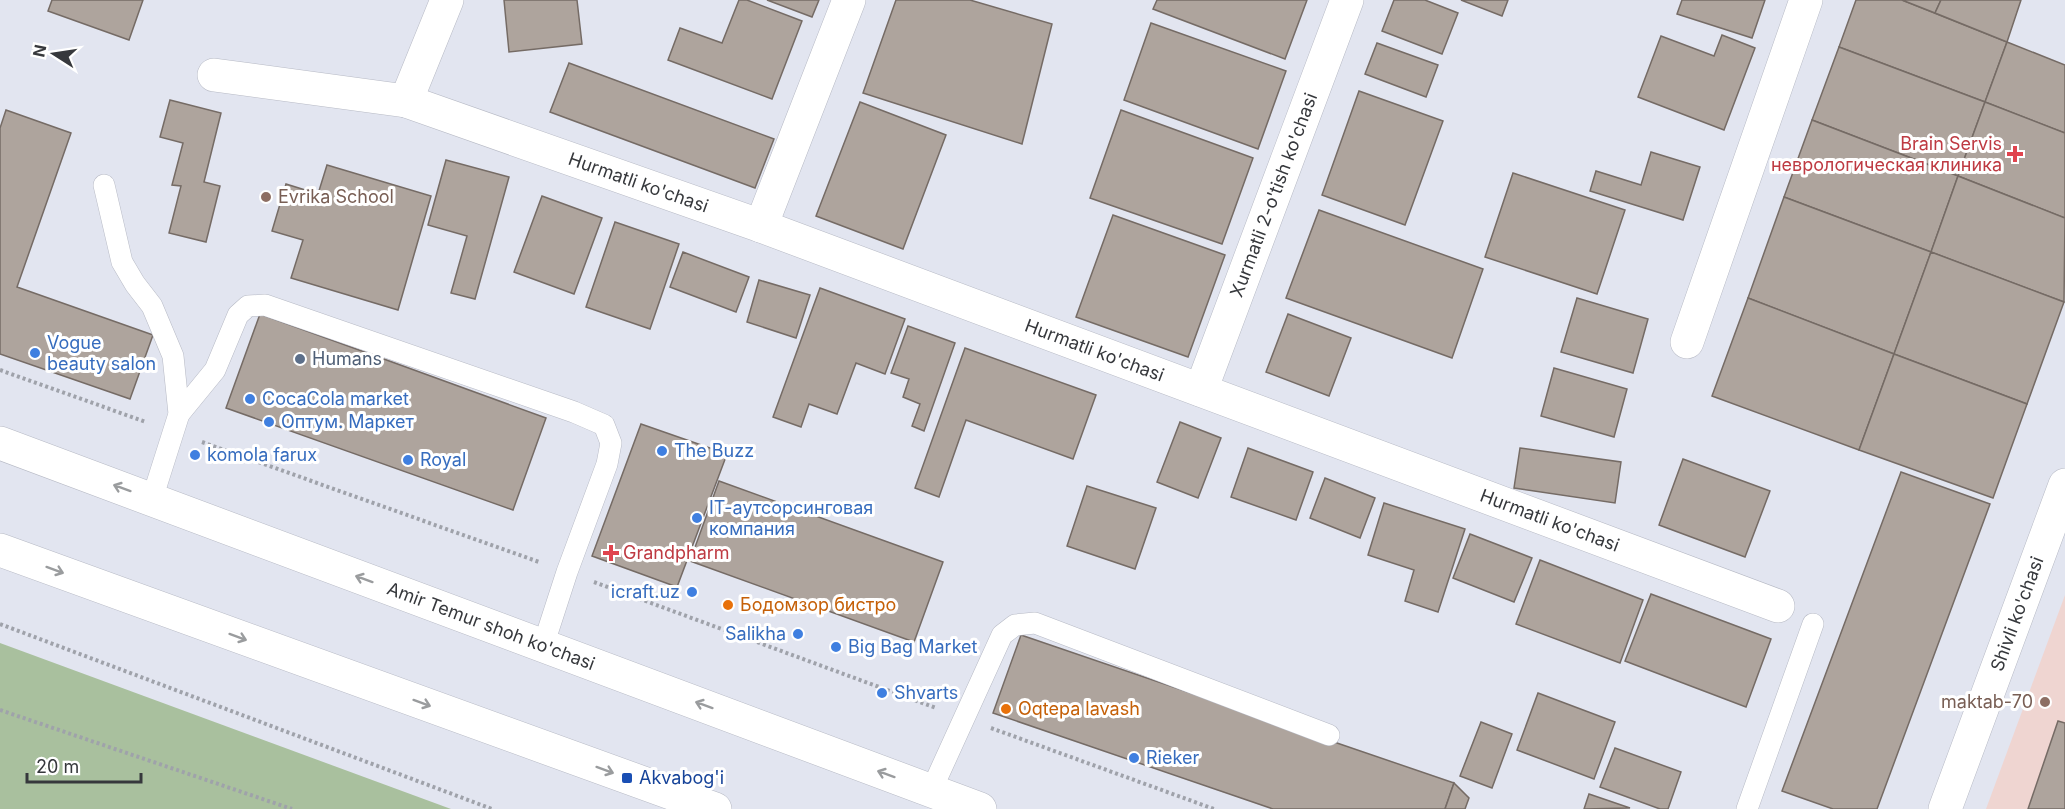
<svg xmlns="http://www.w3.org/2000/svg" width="2065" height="809" font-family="Inter,sans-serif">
<rect width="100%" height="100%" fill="#e2e5f0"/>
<polygon fill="#efd5d1" points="2065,595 2065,809 1986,809"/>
<polygon fill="#a9c09e" points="0,643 451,809 0,809"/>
<g fill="#aea49d" stroke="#756b65" stroke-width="1.5">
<polygon points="52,0 143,0 129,40 48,11"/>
<polygon points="504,0 577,0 582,44 509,52"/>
<polygon points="739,0 747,0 802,21 772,99 668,60 680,28 722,43"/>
<polygon points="767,0 819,0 812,17"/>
<polygon points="896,0 970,0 1052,24 1022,144 863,93"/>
<polygon points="1157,0 1307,0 1285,59 1153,9"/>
<polygon points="1394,0 1425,0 1458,13 1442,54 1382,31"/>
<polygon points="1461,0 1508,0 1502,16"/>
<polygon points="1682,0 1765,0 1752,38 1677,14"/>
<polygon points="1856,0 1902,0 2007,42 1985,102 1839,47"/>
<polygon points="1902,0 1941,0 1935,13"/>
<polygon points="1941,0 2021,0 2007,42 1935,13"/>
<polygon points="1151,23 1286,71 1258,149 1124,100"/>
<polygon points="1722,35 1755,48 1724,130 1638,97 1661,36 1714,56"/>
<polygon points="2007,42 2065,65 2065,133 1985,102"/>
<polygon points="1377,43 1438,65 1426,97 1365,74"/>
<polygon points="1839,47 1985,102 1958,176 1812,120"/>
<polygon points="569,63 774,139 755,188 550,112"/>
<polygon points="1359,91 1443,121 1405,225 1322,195"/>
<polygon points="170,100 221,113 204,182 220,186 206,242 169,233 181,186 172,185 183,143 160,137"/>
<polygon points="860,102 946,135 903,249 816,216"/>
<polygon points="1985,102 2065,133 2065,218 1958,176"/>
<polygon points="6,110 71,133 17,287 153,335 130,399 0,354 0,128"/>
<polygon points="1121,110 1253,158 1222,244 1090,198"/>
<polygon points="1812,120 1958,176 1931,252 1784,197"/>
<polygon points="1651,152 1700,167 1683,220 1590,191 1596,171 1641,185"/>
<polygon points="446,160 509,177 475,299 451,293 467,236 428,225"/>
<polygon points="327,165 431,196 398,310 291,278 303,240 272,231 286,184 318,194"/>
<polygon points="1513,173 1625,210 1597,294 1485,257"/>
<polygon points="1958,176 2065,218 2064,302 1931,252"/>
<polygon points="542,196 602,218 574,294 514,272"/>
<polygon points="1784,197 1931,252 1894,354 1748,298"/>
<polygon points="1319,210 1483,269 1452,358 1286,298"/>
<polygon points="1113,215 1225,255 1188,357 1076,317"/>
<polygon points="615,222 679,244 650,329 586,307"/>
<polygon points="683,252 749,277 736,312 670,287"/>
<polygon points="1931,252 2064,302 2027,404 1894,354"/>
<polygon points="759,280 810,295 796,338 747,322"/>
<polygon points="820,288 905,319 885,374 856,363 837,414 809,404 801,427 773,417"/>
<polygon points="1577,298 1648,319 1633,373 1561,352"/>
<polygon points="1748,298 1894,354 1859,450 1712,396"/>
<polygon points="260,314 546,418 513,510 226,408"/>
<polygon points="1288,314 1351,338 1329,396 1266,372"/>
<polygon points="908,326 955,343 924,431 912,426 920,404 903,397 909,379 891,373"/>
<polygon points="965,348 1096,395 1073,459 966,420 939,497 915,488"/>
<polygon points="1894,354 2027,404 1993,498 1859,450"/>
<polygon points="1554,368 1627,389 1614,437 1541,416"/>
<polygon points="1180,422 1221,438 1198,498 1157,482"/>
<polygon points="641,424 727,454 677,587 592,556"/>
<polygon points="1248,448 1313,472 1296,520 1231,497"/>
<polygon points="1520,448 1621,462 1615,503 1514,488"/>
<polygon points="1683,459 1770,491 1745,557 1659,525"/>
<polygon points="1901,472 1990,504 1877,809 1833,809 1782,791"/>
<polygon points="1325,478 1375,498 1360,538 1310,518"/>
<polygon points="719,481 943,562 914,642 690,561"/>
<polygon points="1087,486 1156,508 1135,569 1067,546"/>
<polygon points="1384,503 1465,529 1438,612 1405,601 1414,570 1368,555"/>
<polygon points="1470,534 1532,558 1514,602 1453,578"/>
<polygon points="1540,560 1643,600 1620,663 1516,624"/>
<polygon points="1651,594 1771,639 1746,707 1625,661"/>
<polygon points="1021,635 1454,783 1445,809 1273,809 993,713"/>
<polygon points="1538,693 1615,722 1594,779 1517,750"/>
<polygon points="2058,721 2065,723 2065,809 2028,809"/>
<polygon points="1481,722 1512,734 1492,788 1460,776"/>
<polygon points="1615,748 1681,772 1668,809 1660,809 1600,787"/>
<polygon points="1454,783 1469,798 1465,809 1445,809"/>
<polygon points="1589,794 1630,808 1584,809"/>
</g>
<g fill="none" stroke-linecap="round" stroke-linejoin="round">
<g stroke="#b7bac5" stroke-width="22">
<g id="service">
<polyline points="104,185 122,262 135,284 152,306 173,356 179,414 152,499"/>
<polyline points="179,414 215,370 238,315 248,306 265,305 574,412 604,425 611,443 607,464 567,572 543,646"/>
<polyline points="931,791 1002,635 1015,625 1035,623 1329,735"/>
<polyline points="1747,809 1813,624"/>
</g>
</g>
<g stroke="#b7bac5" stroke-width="34">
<g id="minor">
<path id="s1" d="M214,75l192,26 355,125 1017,380"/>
<polyline points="406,101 447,0"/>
<polyline points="761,226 849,0"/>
<polyline points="1687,342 1806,0"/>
<path id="s2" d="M1201,390l146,-390"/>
<path id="s3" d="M1945,809l120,-324"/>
</g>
</g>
<g stroke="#b7bac5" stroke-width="34">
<g id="primary">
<path id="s4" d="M0,443l980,366"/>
<polyline points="0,550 715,809"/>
</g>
</g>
<g stroke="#9fa2aa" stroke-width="4" stroke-dasharray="3 3" stroke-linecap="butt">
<polyline points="0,370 146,422"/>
<polyline points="202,442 539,562"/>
<polyline points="594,582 936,708"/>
<polyline points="0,624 492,809"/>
<polyline points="0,710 292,809"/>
<polyline points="991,728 1214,809"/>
</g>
<use href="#service" stroke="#fff" stroke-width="21"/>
<use href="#minor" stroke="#fff" stroke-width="33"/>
<use href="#primary" stroke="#fff" stroke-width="33"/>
</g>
<defs><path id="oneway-shaft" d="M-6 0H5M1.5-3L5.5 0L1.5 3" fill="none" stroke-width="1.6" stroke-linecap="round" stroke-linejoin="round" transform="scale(1.5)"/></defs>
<g stroke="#9a9c9e">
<use href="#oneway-shaft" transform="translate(122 488) rotate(-160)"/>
<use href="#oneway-shaft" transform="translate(55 570) rotate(20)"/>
<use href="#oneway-shaft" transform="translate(364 579) rotate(-160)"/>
<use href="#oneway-shaft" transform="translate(238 637) rotate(20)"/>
<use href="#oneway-shaft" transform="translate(422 703) rotate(20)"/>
<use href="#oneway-shaft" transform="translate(704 705) rotate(-160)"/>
<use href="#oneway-shaft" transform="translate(605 770) rotate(20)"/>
<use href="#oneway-shaft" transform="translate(886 774) rotate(-160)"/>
</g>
<g fill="#e0444e" stroke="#fff" stroke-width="2">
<path d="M2012 145h6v6h6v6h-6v6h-6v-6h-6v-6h6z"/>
<path d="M608 544h6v6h6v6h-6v6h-6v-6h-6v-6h6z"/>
</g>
<g fill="#8d6e63" stroke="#fff" stroke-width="2">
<circle cx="266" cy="197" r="6"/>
<circle cx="2045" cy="702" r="6"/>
</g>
<g fill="#3f7fe0" stroke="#fff" stroke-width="2">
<circle cx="35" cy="353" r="6"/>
<circle cx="250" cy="399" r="6"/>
<circle cx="269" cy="422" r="6"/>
<circle cx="662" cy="451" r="6"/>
<circle cx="195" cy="455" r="6"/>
<circle cx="408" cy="460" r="6"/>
<circle cx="697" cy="518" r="6"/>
<circle cx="692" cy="592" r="6"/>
<circle cx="798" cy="634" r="6"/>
<circle cx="836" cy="647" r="6"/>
<circle cx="882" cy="693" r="6"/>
<circle cx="1134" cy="758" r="6"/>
</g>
<circle fill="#5c6f8a" stroke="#fff" stroke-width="2" cx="300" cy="359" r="6"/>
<g fill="#e8710a" stroke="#fff" stroke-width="2">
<circle cx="728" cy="605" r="6"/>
<circle cx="1006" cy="709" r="6"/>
</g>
<rect fill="#1a4fb4" stroke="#fff" stroke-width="2" x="621" y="772" width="12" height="12" rx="3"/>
<g text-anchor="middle" stroke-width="6" stroke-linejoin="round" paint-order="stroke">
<g font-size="18" fill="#be3a42" stroke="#fff" text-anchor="end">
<text x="2002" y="150">Brain Servis<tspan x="2002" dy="21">неврологическая клиника</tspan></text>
<text x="623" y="559" text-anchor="start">Grandpharm</text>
</g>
<g font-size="18" fill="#36383c" stroke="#fff">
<text dy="6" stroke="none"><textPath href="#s1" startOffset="440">Hurmatli ko'chasi</textPath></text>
<text dy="6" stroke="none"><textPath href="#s2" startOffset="208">Xurmatli 2-o'tish ko'chasi</textPath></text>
<text dy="6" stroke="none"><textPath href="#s1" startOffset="926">Hurmatli ko'chasi</textPath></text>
<text dy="6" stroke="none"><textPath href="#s1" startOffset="1412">Hurmatli ko'chasi</textPath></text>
<text dy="6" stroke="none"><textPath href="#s3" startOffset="208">Shivli ko'chasi</textPath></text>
<text dy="6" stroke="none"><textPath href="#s4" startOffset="524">Amir Temur shoh ko'chasi</textPath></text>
</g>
<g font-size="18" fill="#785e54" stroke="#fff" text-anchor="start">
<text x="278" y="203">Evrika School</text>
<text x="2033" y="708" text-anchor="end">maktab-70</text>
</g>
<g font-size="18" fill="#366cbe" stroke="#fff" text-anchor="start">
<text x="47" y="349">Vogue<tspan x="47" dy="21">beauty salon</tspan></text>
<text x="262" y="405">CocaCola market</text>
<text x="281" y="428">Оптум. Маркет</text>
<text x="674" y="457">The Buzz</text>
<text x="207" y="461">komola farux</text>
<text x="420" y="466">Royal</text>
<text x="709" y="514">IT-aутсорсинговая<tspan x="709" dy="21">компания</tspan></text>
<text x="680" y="598" text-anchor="end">icraft.uz</text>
<text x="786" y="640" text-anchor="end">Salikha</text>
<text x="848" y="653">Big Bag Market</text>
<text x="894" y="699">Shvarts</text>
<text x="1146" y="764">Rieker</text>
</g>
<g font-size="18" fill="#4e5e75" stroke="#fff" text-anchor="start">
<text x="312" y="365">Humans</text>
</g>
<g font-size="18" fill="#c56008" stroke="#fff" text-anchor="start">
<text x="740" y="611">Бодомзор бистро</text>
<text x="1018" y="715">Oqtepa lavash</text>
</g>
<g font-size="18" fill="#164399" stroke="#fff" text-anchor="start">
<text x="639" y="784">Akvabog'i</text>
</g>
</g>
<g transform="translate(54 54) rotate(282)" stroke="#ffffff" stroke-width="4.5" paint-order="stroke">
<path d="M0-4.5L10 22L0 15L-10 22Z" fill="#36383c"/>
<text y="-9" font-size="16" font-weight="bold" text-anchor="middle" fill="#36383c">N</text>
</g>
<path d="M27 773v9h114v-9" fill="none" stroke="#36383c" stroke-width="3"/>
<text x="36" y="773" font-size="18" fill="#36383c" stroke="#ffffff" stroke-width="4.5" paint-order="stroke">20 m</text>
</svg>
